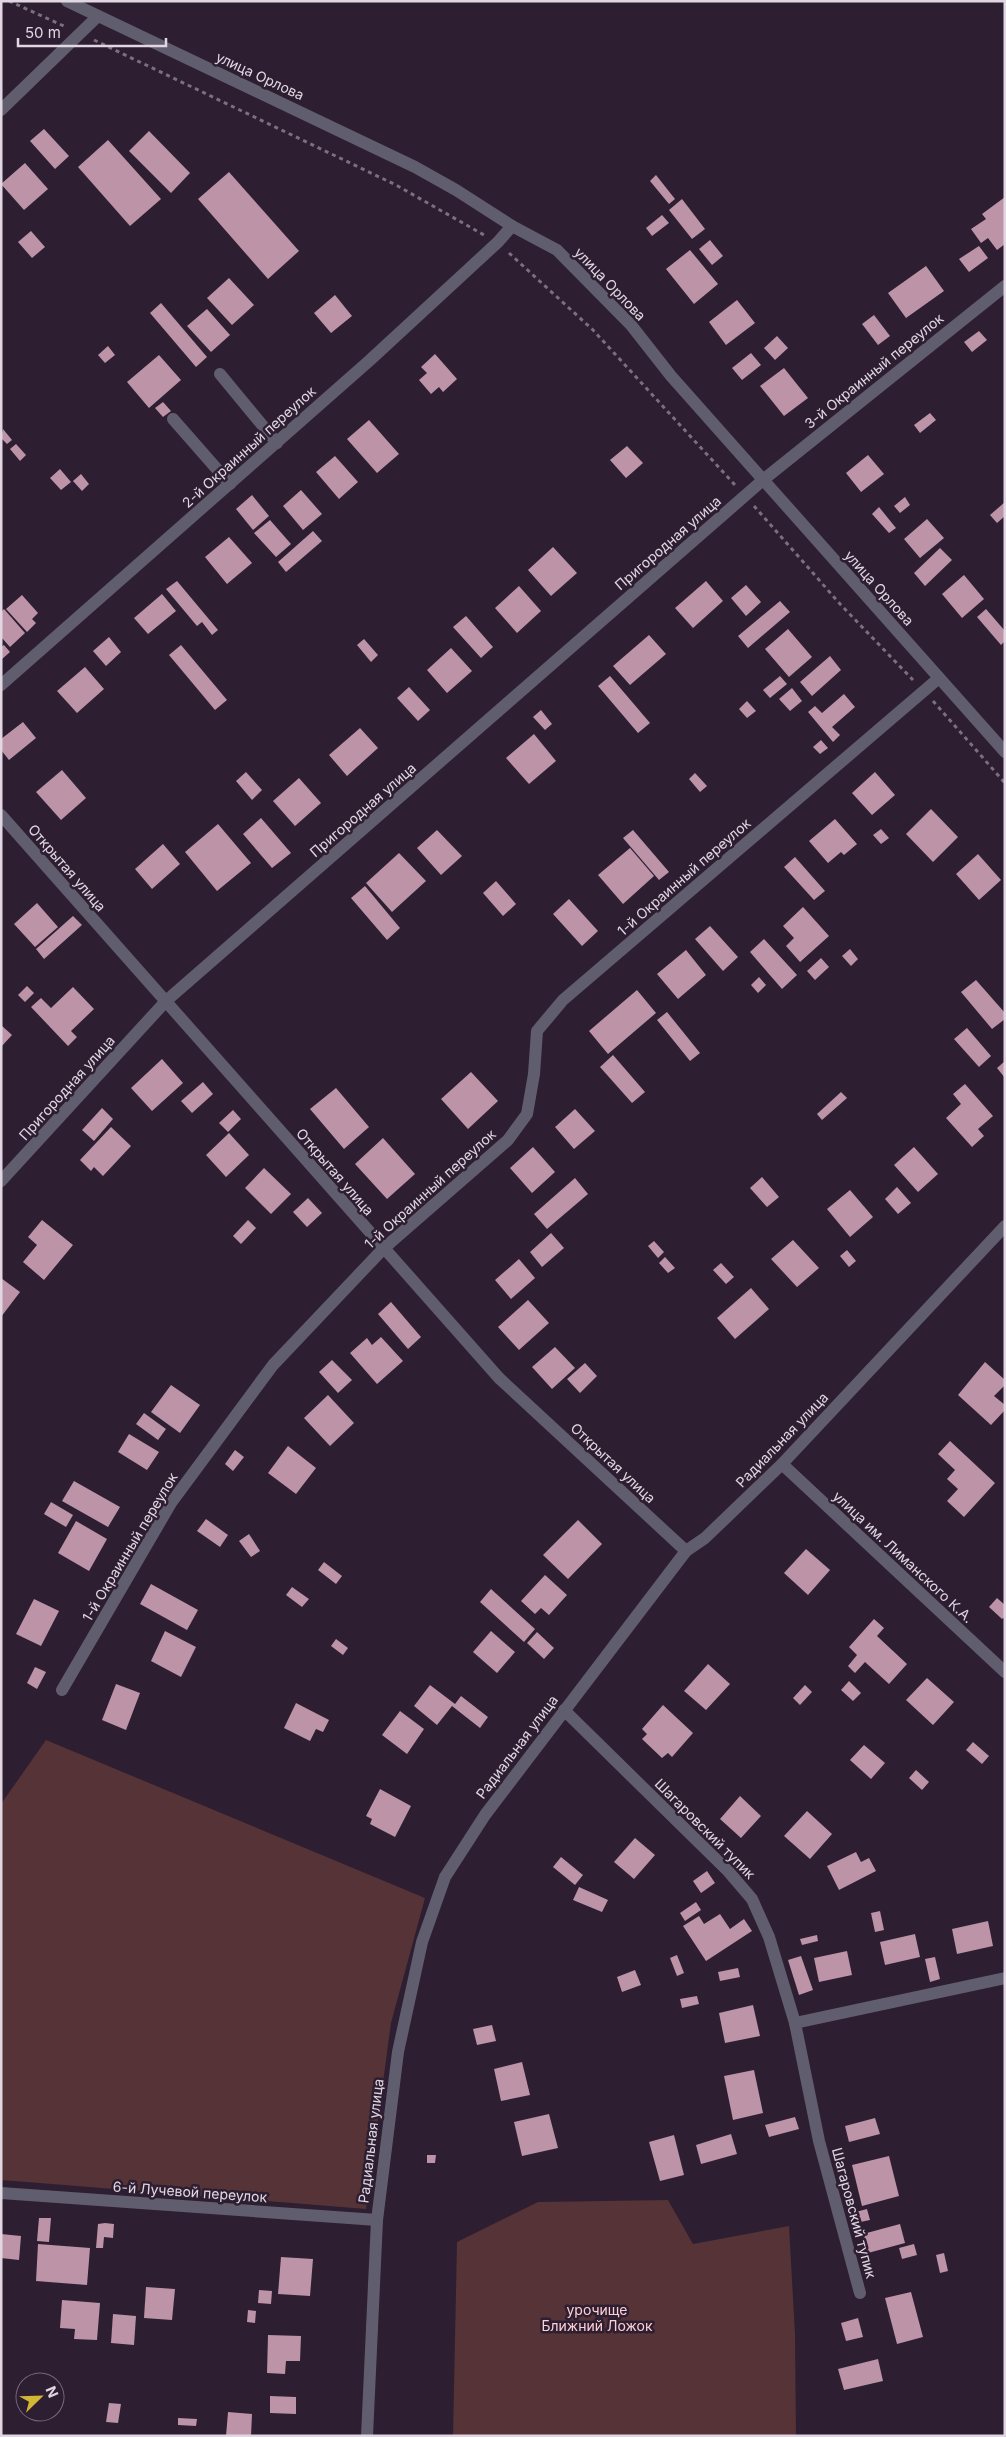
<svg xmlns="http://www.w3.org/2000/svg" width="1006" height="2437" font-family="Inter,sans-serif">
<rect width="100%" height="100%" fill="#2d1e31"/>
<g fill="#553336">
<polygon points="46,1740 425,1898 391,2023 366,2209 1,2180 1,1804"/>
<polygon points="668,2200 693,2244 789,2226 795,2334 796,2436 453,2436 457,2242 538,2202"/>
</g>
<g fill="#bd93a8">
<polygon points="44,129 69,156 55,169 30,141"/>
<polygon points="149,131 190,173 171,193 129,151"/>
<polygon points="108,140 161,199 130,226 78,167"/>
<polygon points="25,163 48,189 24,210 1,184"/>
<polygon points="229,172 299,251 268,279 198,199"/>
<polygon points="656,175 675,199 669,204 650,181"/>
<polygon points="1005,197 1005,244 997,250 988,238 981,243 971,229 986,219 982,214"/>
<polygon points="682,199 705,229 692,239 669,210"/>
<polygon points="662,215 669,223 652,236 646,228"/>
<polygon points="31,231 45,247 32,258 18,242"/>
<polygon points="710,240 723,256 712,265 699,249"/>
<polygon points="979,246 988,258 969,272 959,259"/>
<polygon points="690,250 718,284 694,304 666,269"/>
<polygon points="926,266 944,291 906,318 888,293"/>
<polygon points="229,278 254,305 232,325 207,298"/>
<polygon points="335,295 352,316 331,333 314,313"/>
<polygon points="737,300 755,323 726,345 709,322"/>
<polygon points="161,303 207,357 196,367 150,313"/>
<polygon points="207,309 230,335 211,352 187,326"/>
<polygon points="874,315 890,336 878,345 862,324"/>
<polygon points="979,331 987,340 972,352 964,342"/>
<polygon points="777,336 788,348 775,360 764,348"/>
<polygon points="108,346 115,355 105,363 98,355"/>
<polygon points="751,353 761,365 742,380 732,368"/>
<polygon points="435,354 457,379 443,392 439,387 431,394 419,380 427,373 421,367"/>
<polygon points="159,355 181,380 149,408 127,382"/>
<polygon points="784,368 808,398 784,416 760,386"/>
<polygon points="163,402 171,411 163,417 155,408"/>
<polygon points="930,413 936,420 920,433 914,425"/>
<polygon points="369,420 399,454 377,473 347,439"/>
<polygon points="3,429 12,440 7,444 1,438"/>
<polygon points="16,444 26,455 20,461 10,449"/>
<polygon points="627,446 643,463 626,478 610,460"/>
<polygon points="868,455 884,474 861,492 846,473"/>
<polygon points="335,456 358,482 339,499 316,472"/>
<polygon points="60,469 71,482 61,490 50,478"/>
<polygon points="81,474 89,484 82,491 73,481"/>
<polygon points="301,490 322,514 303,530 283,506"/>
<polygon points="252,495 269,516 253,530 236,509"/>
<polygon points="905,497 910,505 900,513 894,506"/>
<polygon points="1005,502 1005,516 997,523 990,515"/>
<polygon points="879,507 896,528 889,533 872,514"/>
<polygon points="927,519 944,538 920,558 904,539"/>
<polygon points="270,520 291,544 276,557 254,533"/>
<polygon points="313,531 322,541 286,572 278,562"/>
<polygon points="229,537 252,563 227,584 205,557"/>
<polygon points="553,547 577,573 551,596 528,570"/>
<polygon points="940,548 952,560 925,586 914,573"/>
<polygon points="964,575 984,599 962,618 942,594"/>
<polygon points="177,581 218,630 212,635 202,622 197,626 166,589"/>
<polygon points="706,581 723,601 693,628 675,608"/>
<polygon points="746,585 761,602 746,616 731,598"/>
<polygon points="519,586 541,611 517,633 495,608"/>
<polygon points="162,594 176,611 148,634 134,618"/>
<polygon points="22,595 38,613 32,619 36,623 27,632 6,609"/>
<polygon points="780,601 790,612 748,648 738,636"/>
<polygon points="4,609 25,633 10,647 1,637 1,612"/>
<polygon points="986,609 1005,631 1005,641 1001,645 977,617"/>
<polygon points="466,616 493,647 481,658 453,627"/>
<polygon points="788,629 812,657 789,677 765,649"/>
<polygon points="649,635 666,654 630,685 613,666"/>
<polygon points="109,637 121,652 106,666 93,651"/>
<polygon points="364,639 378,655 371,662 357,645"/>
<polygon points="4,645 10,652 1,660 1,647"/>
<polygon points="181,645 227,700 215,710 169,655"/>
<polygon points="451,648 472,671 447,693 427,670"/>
<polygon points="830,656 841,670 812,696 800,682"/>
<polygon points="85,667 104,689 77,713 57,691"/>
<polygon points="610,676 650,723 638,733 598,686"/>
<polygon points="780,676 787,684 770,698 763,690"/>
<polygon points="409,687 430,710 418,721 397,698"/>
<polygon points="792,688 802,701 790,711 779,699"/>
<polygon points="844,694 855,707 832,727 840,735 833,742 808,712 815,706 822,713"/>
<polygon points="747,701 756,711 747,718 739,709"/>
<polygon points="541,710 552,724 545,730 533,717"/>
<polygon points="23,722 36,738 9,760 1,750 1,739"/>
<polygon points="360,728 378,748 347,776 329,755"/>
<polygon points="534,734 556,761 529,784 506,758"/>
<polygon points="821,740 828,748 820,754 813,747"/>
<polygon points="62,770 86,798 61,820 36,792"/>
<polygon points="246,772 262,790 252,800 236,781"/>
<polygon points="875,772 895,795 872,815 852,793"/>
<polygon points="695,773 707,786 700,792 689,779"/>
<polygon points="299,778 321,803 295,826 273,801"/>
<polygon points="931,809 958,837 933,862 906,834"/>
<polygon points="261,818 291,853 272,868 243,834"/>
<polygon points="835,819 857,844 844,855 841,852 828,863 809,841"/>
<polygon points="218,824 251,863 217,891 185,852"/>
<polygon points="881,829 889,838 881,844 873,835"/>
<polygon points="437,830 462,856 441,875 417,848"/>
<polygon points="633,830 669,872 659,880 623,838"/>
<polygon points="163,844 180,864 152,889 135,869"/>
<polygon points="630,848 654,876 623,904 598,875"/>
<polygon points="399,853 426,881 392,912 366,883"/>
<polygon points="978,854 1001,880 979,900 956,874"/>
<polygon points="795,857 825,891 814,900 784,867"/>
<polygon points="496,881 516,904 503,916 483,893"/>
<polygon points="365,886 400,928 387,940 351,898"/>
<polygon points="569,899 598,931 582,946 553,914"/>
<polygon points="37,903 58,927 35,947 14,924"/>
<polygon points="803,907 829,936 800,962 786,946 794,938 783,926"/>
<polygon points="73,916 82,925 44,959 36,949"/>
<polygon points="710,926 738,957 723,971 695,939"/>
<polygon points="764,939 797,975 782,989 750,952"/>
<polygon points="850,949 858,959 851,966 842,956"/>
<polygon points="686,950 706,975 678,999 657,974"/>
<polygon points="821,958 829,967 815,980 807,971"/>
<polygon points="759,977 766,985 758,993 751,985"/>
<polygon points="976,980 1005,1013 1005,1019 992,1029 961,992"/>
<polygon points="27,986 34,993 25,1002 18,995"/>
<polygon points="73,987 94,1009 71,1031 77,1037 68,1046 31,1007 41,998 51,1008"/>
<polygon points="637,990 656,1013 608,1054 589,1031"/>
<polygon points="667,1012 700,1053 690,1061 657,1020"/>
<polygon points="1,1025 12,1035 1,1047"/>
<polygon points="967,1028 991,1056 979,1067 954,1039"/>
<polygon points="613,1055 645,1092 632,1103 600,1067"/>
<polygon points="162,1059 183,1083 152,1111 131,1088"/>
<polygon points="1005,1061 1005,1078 997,1068"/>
<polygon points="471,1072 498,1101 468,1129 441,1099"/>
<polygon points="203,1082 213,1094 192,1113 181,1101"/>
<polygon points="965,1084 993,1116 978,1129 984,1136 972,1147 946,1118 961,1104 953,1094"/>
<polygon points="336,1088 369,1127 344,1149 310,1109"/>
<polygon points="841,1092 847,1098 822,1120 817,1114"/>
<polygon points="102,1108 113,1119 94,1141 82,1130"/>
<polygon points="575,1109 595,1131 574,1149 555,1127"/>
<polygon points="233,1110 241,1119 228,1132 219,1123"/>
<polygon points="111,1127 131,1146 103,1176 94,1167 91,1171 80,1160"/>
<polygon points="229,1133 249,1155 226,1177 206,1155"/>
<polygon points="383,1138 415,1174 387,1199 355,1164"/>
<polygon points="533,1147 555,1172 532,1193 510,1168"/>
<polygon points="914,1147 938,1174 918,1192 894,1165"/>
<polygon points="264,1168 291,1194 271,1214 245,1188"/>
<polygon points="762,1177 779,1197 767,1207 750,1188"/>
<polygon points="575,1178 588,1194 547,1229 534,1214"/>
<polygon points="897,1187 911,1203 898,1214 885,1199"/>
<polygon points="850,1190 873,1217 850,1237 827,1209"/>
<polygon points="308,1198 322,1213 307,1227 293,1212"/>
<polygon points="42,1220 73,1245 44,1280 23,1262 37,1245 28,1237"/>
<polygon points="248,1220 256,1228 241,1244 233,1236"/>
<polygon points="551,1233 564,1248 542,1267 530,1252"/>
<polygon points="793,1240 819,1268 797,1287 771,1259"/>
<polygon points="654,1241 664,1252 658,1258 648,1246"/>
<polygon points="847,1250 856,1261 849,1267 840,1256"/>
<polygon points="665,1257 675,1268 668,1273 659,1263"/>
<polygon points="519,1259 535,1278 511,1299 495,1280"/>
<polygon points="721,1263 734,1277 726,1284 713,1270"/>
<polygon points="1,1278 20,1292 1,1317"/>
<polygon points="751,1288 769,1309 735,1339 717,1318"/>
<polygon points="528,1300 549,1323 519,1350 498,1327"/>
<polygon points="391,1302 421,1337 408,1349 378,1314"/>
<polygon points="381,1337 403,1361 377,1384 350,1353 367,1338 372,1345"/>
<polygon points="555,1347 575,1368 552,1389 532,1367"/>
<polygon points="332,1360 352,1380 338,1393 319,1372"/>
<polygon points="985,1362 1005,1380 1005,1385 994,1396 1005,1405 1005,1410 991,1425 958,1395"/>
<polygon points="585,1363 597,1376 580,1393 567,1379"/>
<polygon points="171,1385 200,1405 180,1433 151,1412"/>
<polygon points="328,1395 354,1423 330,1446 304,1418"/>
<polygon points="144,1413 166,1429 158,1440 136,1424"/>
<polygon points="129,1434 159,1452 147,1470 118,1452"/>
<polygon points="950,1441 995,1483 964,1517 947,1501 958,1489 947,1479 955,1470 938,1454"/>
<polygon points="288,1446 316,1468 296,1494 268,1473"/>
<polygon points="235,1450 244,1457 233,1471 225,1464"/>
<polygon points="74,1481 120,1507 108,1527 62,1501"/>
<polygon points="51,1502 73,1515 66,1527 44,1514"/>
<polygon points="206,1519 228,1535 220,1547 197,1531"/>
<polygon points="578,1520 602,1544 568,1579 543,1555"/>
<polygon points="76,1521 107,1539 89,1571 58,1553"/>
<polygon points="249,1534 260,1551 251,1557 239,1541"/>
<polygon points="806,1549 830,1570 808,1595 784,1573"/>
<polygon points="324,1562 342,1576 336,1584 318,1570"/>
<polygon points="545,1575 567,1595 549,1615 541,1608 535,1614 521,1601"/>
<polygon points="151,1584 198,1610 187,1630 140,1604"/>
<polygon points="292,1587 309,1599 302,1607 286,1595"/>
<polygon points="491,1589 535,1629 524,1642 480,1602"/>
<polygon points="997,1598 1005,1605 1005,1617 1002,1619 989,1607"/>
<polygon points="34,1599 59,1611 41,1646 16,1634"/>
<polygon points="874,1619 884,1628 877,1636 907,1664 889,1684 865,1662 855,1673 848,1666 857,1655 849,1647"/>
<polygon points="165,1631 196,1647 181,1677 151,1661"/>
<polygon points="491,1631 515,1652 497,1673 473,1652"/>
<polygon points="537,1632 554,1648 544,1659 527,1643"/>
<polygon points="336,1639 348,1648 343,1655 331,1646"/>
<polygon points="708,1664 730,1684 706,1710 684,1691"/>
<polygon points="35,1667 46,1672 37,1689 27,1683"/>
<polygon points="927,1678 954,1702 933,1725 906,1700"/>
<polygon points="849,1681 861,1693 853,1701 841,1690"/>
<polygon points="116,1684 140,1693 126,1730 102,1720"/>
<polygon points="430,1685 455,1704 461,1696 488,1717 480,1728 452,1706 437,1725 414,1706"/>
<polygon points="805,1685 812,1692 800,1705 793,1698"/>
<polygon points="296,1703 329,1720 323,1732 316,1729 310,1741 284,1728"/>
<polygon points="663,1705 693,1733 672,1757 668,1753 662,1758 642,1739 647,1734 642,1729"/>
<polygon points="400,1711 424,1729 407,1754 382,1735"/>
<polygon points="973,1742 989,1756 982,1764 966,1750"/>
<polygon points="864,1745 885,1763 871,1779 850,1760"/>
<polygon points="916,1770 929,1782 922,1790 909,1778"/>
<polygon points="380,1789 411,1806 395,1837 370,1824 372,1819 366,1816"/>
<polygon points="740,1796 761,1816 741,1838 720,1819"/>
<polygon points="807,1811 832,1834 810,1859 784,1836"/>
<polygon points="635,1838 655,1855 634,1879 614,1862"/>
<polygon points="856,1852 861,1862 869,1858 876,1871 839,1890 827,1866"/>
<polygon points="561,1857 583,1875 575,1885 553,1867"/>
<polygon points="707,1871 715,1883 701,1893 693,1881"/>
<polygon points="579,1887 608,1900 602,1912 573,1900"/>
<polygon points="696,1902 701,1910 685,1921 680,1913"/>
<polygon points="880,1911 884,1930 875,1932 871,1913"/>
<polygon points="720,1914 730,1929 744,1919 752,1931 706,1961 683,1926 699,1916 704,1924"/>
<polygon points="988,1921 993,1946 957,1954 952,1929"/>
<polygon points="915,1934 920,1957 885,1965 880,1942"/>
<polygon points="817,1935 818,1941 802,1945 800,1939"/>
<polygon points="847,1951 852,1975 819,1982 814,1958"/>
<polygon points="677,1955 684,1973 677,1976 670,1958"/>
<polygon points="801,1956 813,1990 799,1995 788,1960"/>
<polygon points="935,1957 940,1979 930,1982 925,1959"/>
<polygon points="738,1968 740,1977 720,1981 718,1972"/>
<polygon points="635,1970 641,1985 622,1992 617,1977"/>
<polygon points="697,1996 699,2004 682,2008 680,1999"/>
<polygon points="753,2005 760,2036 725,2043 719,2013"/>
<polygon points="492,2025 496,2041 477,2045 473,2029"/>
<polygon points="522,2062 530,2095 501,2101 494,2069"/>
<polygon points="754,2070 763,2113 733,2120 724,2076"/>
<polygon points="549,2114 558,2148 522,2156 514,2122"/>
<polygon points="795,2117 799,2129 769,2137 765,2125"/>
<polygon points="875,2118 880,2134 849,2142 845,2126"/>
<polygon points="731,2134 737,2154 701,2164 696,2145"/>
<polygon points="674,2135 684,2175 660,2181 649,2142"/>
<polygon points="427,2155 436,2155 435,2163 427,2163"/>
<polygon points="889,2156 899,2196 862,2206 852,2165"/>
<polygon points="867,2209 870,2220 851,2224 848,2214"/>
<polygon points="39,2218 51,2218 49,2242 37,2241"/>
<polygon points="105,2223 114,2224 113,2238 104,2237 103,2248 96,2248 98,2224"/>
<polygon points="900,2224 905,2243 868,2253 863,2234"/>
<polygon points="1,2234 21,2236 19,2260 1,2258"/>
<polygon points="38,2244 90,2248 87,2285 36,2281"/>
<polygon points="914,2244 917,2255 902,2259 899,2248"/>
<polygon points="944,2253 948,2271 940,2273 936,2255"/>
<polygon points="281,2257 313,2259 310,2296 278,2294"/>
<polygon points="146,2287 175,2289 172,2320 144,2318"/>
<polygon points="259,2290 272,2291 271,2304 258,2303"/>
<polygon points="911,2292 923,2337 897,2344 885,2298"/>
<polygon points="62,2300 100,2303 97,2340 74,2339 75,2329 60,2328"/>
<polygon points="248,2310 256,2311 255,2323 247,2322"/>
<polygon points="113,2314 136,2316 134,2345 111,2343"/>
<polygon points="858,2318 863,2337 846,2341 841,2323"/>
<polygon points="268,2335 301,2336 300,2361 286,2361 285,2374 267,2373"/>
<polygon points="878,2359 883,2381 844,2390 838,2369"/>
<polygon points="270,2396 296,2397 296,2414 270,2413"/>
<polygon points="109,2403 121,2404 118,2423 106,2422"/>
<polygon points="228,2412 252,2414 251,2436 226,2436"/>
<polygon points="178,2418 197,2419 196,2426 178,2425"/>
</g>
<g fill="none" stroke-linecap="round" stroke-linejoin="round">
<g stroke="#7c6f7f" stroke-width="3" stroke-dasharray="4 4" stroke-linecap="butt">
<polyline points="9,1 66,27"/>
<polyline points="94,40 396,185 484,235"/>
<polyline points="509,253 593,330 735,485"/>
<polyline points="754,506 841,605 913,680"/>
<polyline points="933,701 1005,783"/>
</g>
<g stroke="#605e6e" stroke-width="12">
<polyline points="67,1 415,167 456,190 512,226 557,250 631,325 671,376 1005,752"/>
<polyline points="1,110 98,16"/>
<polyline points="220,374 277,443"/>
<polyline points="173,419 230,484"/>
<polyline points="1,685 369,361 498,242 512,226"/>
<polyline points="1,815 499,1378 686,1551"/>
<polyline points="1,1181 166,1001 763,480 1005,286"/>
<polyline points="782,1464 1005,1672"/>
<polyline points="62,1690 171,1503 273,1365 383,1249 508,1140 527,1114 534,1074 537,1031 563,1000 939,678"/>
<polyline points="564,1710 728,1871 752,1899 769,1937 795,2023"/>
<polyline points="1,2193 377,2220"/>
<polyline points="860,2293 819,2141 795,2023 1005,1978"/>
<polyline points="367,2436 377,2220 398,2052 422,1942 445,1877 485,1815 686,1551 705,1538 782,1464 1005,1226"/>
</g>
</g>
<g text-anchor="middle" stroke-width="5" stroke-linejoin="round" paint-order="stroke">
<g font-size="14" fill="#e1d7e3" stroke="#2d1e31">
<text transform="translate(260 76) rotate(25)" y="5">улица Орлова</text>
<text transform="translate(610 284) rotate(46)" y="5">улица Орлова</text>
<text transform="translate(874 371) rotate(-39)" y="5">3-й Окраинный переулок</text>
<text transform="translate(249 447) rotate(-42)" y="5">2-й Окраинный переулок</text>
<text transform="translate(668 543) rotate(-41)" y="5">Пригородная улица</text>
<text transform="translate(879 588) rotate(48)" y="5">улица Орлова</text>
<text transform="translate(363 810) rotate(-41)" y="5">Пригородная улица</text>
<text transform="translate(67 868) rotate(49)" y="5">Открытая улица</text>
<text transform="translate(684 877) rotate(-41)" y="5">1-й Окраинный переулок</text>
<text transform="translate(67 1088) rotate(-48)" y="5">Пригородная улица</text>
<text transform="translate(335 1172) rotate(49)" y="5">Открытая улица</text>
<text transform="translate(430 1189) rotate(-42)" y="5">1-й Окраинный переулок</text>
<text transform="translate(782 1440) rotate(-46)" y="5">Радиальная улица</text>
<text transform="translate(613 1463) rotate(43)" y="5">Открытая улица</text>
<text transform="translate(130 1547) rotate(-59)" y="5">1-й Окраинный переулок</text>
<text transform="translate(903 1557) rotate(43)" y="5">улица им. Лиманского К.А.</text>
<text transform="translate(517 1747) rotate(-53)" y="5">Радиальная улица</text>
<text transform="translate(705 1829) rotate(45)" y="5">Шагаровский тупик</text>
<text transform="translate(371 2141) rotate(-83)" y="5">Радиальная улица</text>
<text transform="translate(190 2192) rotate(4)" y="5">6-й Лучевой переулок</text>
<text transform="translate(854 2213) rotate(75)" y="5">Шагаровский тупик</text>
</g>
<g font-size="14" fill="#ffd0d3" stroke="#2d1e31">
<text x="597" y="2315">урочище<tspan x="597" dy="16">Ближний Ложок</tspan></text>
</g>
</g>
<rect width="1006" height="2437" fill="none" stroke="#e1d7e3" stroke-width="5"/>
<g transform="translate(40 2397) rotate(67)"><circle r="24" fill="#2d1e31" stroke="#756878"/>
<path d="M0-4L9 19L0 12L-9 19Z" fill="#d2b635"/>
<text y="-8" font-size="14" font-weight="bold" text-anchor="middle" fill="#e1d7e3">N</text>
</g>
<path d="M18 38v8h148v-8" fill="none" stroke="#e1d7e3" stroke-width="2.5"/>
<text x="25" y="38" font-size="15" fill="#e1d7e3" stroke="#2d1e31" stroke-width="4" paint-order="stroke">50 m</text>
</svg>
